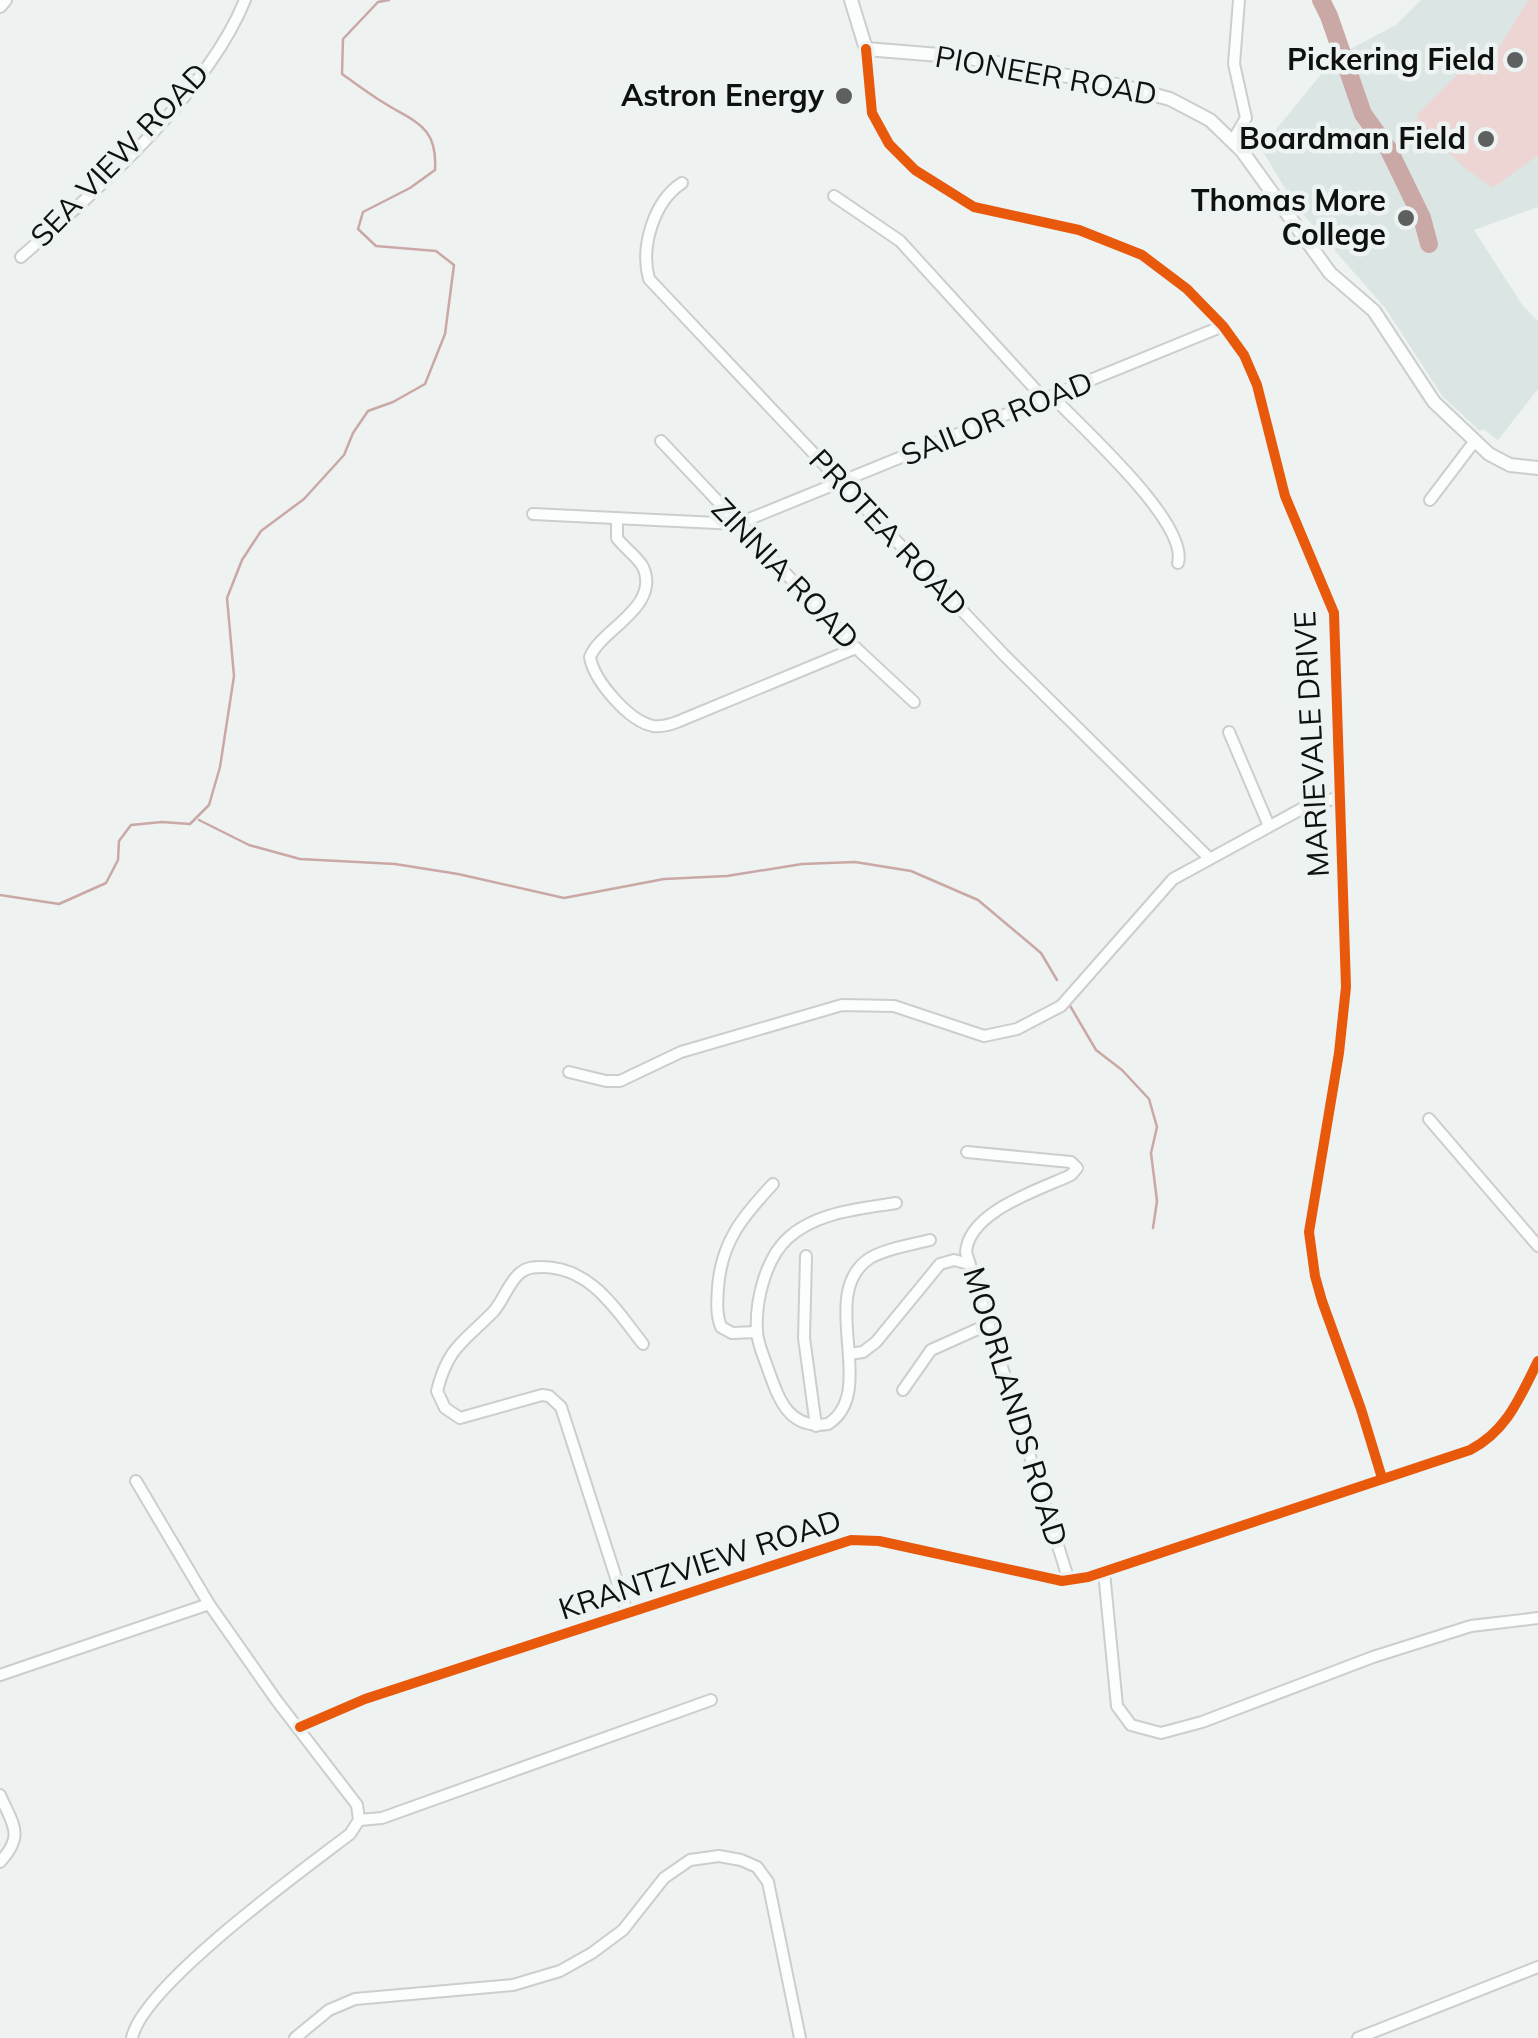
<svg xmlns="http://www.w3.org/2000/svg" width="1538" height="2038" font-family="Mulish,sans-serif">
<rect width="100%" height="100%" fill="#eef2f1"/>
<polygon fill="#dbe6e4" points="1421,0 1538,0 1538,207 1474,230 1523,306 1538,321 1538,389 1498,440 1483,429 1480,431 1443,397 1386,309 1294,204 1261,148 1335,57 1396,25"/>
<polygon fill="#ecd5d3" points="1528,0 1538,0 1538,155 1493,188 1467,170 1418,124 1417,115 1472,60 1485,71"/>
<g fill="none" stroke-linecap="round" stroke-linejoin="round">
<g stroke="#caa8a5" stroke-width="2.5">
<polyline points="199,820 249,845 300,859 395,864 458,874 564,898 664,879 727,876 802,864 855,862 911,871 978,900 1041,953 1057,980"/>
<path d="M0,895l59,9 47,-21 12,-23 1,-19 12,-16 31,-3 28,2 19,-19 11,-38 14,-91 -7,-78 15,-38 19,-29 43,-32 40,-44 9,-22 15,-22 25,-9 32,-18 20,-50 9,-69 -18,-14 -60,-5 -18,-17 5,-17 47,-24 25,-18c3,-46 -22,-48 -54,-69 -13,-8 -26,-18 -39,-27l1,-35 35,-37 11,-2"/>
<polyline points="1069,1004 1096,1050 1122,1070 1149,1099 1157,1127 1151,1153 1157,1201 1153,1228"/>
</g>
<polyline stroke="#caa8a5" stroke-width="18" points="1321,0 1329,16 1363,114 1389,150 1422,218 1429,244"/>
<g stroke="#cbcecd" stroke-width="14">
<g id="minor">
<polyline points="866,49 872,113 889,144 915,170 974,207 1079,230 1142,255 1187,289 1223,326 1244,355 1257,385 1285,496 1334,613 1346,987 1339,1053 1309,1232 1315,1276 1322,1301 1361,1409 1382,1478"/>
<polyline points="1233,140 1246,118 1234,64 1239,0"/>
<path d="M682,183c-28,18 -42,64 -33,96l356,377 204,202"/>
<polyline points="834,196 900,241 1045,400"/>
<path d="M21,257c76,-67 186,-163 224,-257"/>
<path d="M1053,397c29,31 136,126 125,166"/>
<polyline points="661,441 856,648 914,702"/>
<polyline points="1430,500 1474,442"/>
<polyline points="533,514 737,524 1223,326"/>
<path d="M617,518v20c7,10 20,18 26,29 18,40 -42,62 -53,90 4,24 39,64 63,69 9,1 16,-1 24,-4l179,-74"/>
<polyline points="1229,732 1269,826"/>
<polyline points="569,1072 606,1081 620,1081 681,1052 842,1005 894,1006 984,1036 1017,1029 1061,1006 1173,879 1305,807 1340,797"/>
<polyline points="1429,1119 1538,1246"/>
<path d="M967,1152l104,10 6,6 -6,7c-32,15 -102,36 -105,77l103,329"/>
<path d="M896,1203c-36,6 -81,9 -109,36 -22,21 -32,63 -30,93 1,13 7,25 11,37 11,31 21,61 60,55 52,-33 -13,-130 42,-166 18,-10 41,-13 60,-18"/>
<polyline points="806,1256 804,1338 816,1426"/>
<path d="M757,1332l-25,1 -11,-6c-5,-13 -4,-25 -3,-39 3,-46 25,-72 55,-104"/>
<polyline points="849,1354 863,1352 876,1342 940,1264 954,1260 969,1264"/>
<polyline points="903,1390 931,1350 989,1324"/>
<polyline points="1104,1572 1117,1706 1131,1725 1161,1733 1202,1722 1373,1657 1471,1626 1538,1618"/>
<path d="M627,1612l-66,-205 -12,-11 -7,-1 -82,23 -15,-10 -8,-17c11,-45 28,-50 57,-80 10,-12 15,-29 26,-38 7,-6 15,-6 22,-6 49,0 74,43 101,77"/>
<polyline points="0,1675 209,1604"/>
<path d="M300,1727l65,-28 486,-159 28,1 183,40 26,-4 382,-127c37,-19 50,-53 68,-89"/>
<path d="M0,1795c13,30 25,40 0,67"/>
<polyline points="359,1820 382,1818 711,1700"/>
<path d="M132,2038c10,-52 171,-168 218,-204l9,-14 -2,-15 -80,-104 -68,-97 -73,-123"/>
<polyline points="295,2038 329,2010 355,1999 513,1985 560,1971 592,1953 623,1930 664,1878 690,1860 719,1856 741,1860 757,1867 768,1882 800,2038"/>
<polyline points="1358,2038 1538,1967"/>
</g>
</g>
<g stroke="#cbcecd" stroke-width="16">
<g id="major">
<polyline points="851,0 866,49 964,57 1122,86 1170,99 1210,120 1242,151 1330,273 1374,311 1434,402 1489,454 1510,465 1538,468"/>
<polyline points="0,6 5,0"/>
</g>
</g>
<use href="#minor" stroke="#fcfdfd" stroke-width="10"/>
<use href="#major" stroke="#fcfdfd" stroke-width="12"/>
<g stroke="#edf3f2" stroke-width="16">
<g id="cycleway">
<polyline points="866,49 872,113 889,144 915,170 974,207 1079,230 1142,255 1187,289 1223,326 1244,355 1257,385 1285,496 1334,613 1346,987 1339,1053 1309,1232 1315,1276 1322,1301 1361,1409 1382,1478"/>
<path d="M300,1727l65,-28 486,-159 28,1 183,40 26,-4 382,-127c37,-19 50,-53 68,-89"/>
</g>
</g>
<use href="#cycleway" stroke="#e8590c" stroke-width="10"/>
</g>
<g fill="#5d605f" stroke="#edf3f2" stroke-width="4">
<circle cx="1515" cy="60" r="10"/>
<circle cx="844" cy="96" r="10"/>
<circle cx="1486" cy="139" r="10"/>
<circle cx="1406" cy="218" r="10"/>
</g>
<g text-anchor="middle" stroke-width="9" stroke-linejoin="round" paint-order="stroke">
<g font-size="30" font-weight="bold" fill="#0f1110" stroke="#edf3f2" text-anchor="end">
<text x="1495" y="70">Pickering Field</text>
<text x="824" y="106">Astron Energy</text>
<text x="1466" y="149">Boardman Field</text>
<text x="1386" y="211">Thomas More<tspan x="1386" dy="34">College</tspan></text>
</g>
<g font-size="30" fill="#0f1110" stroke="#edf3f2">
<text transform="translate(1046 76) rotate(10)" y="10">PIONEER ROAD</text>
<text transform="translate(120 155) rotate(-46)" y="10">SEA VIEW ROAD</text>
<text transform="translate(997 419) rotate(-22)" y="10">SAILOR ROAD</text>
<text transform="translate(888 533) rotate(47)" y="10">PROTEA ROAD</text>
<text transform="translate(785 574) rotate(46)" y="10">ZINNIA ROAD</text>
<text transform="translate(1312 744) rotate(-93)" y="10">MARIEVALE DRIVE</text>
<text transform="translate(1015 1407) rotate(73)" y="10">MOORLANDS ROAD</text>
<text transform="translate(700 1565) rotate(-18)" y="10">KRANTZVIEW ROAD</text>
</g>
</g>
</svg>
